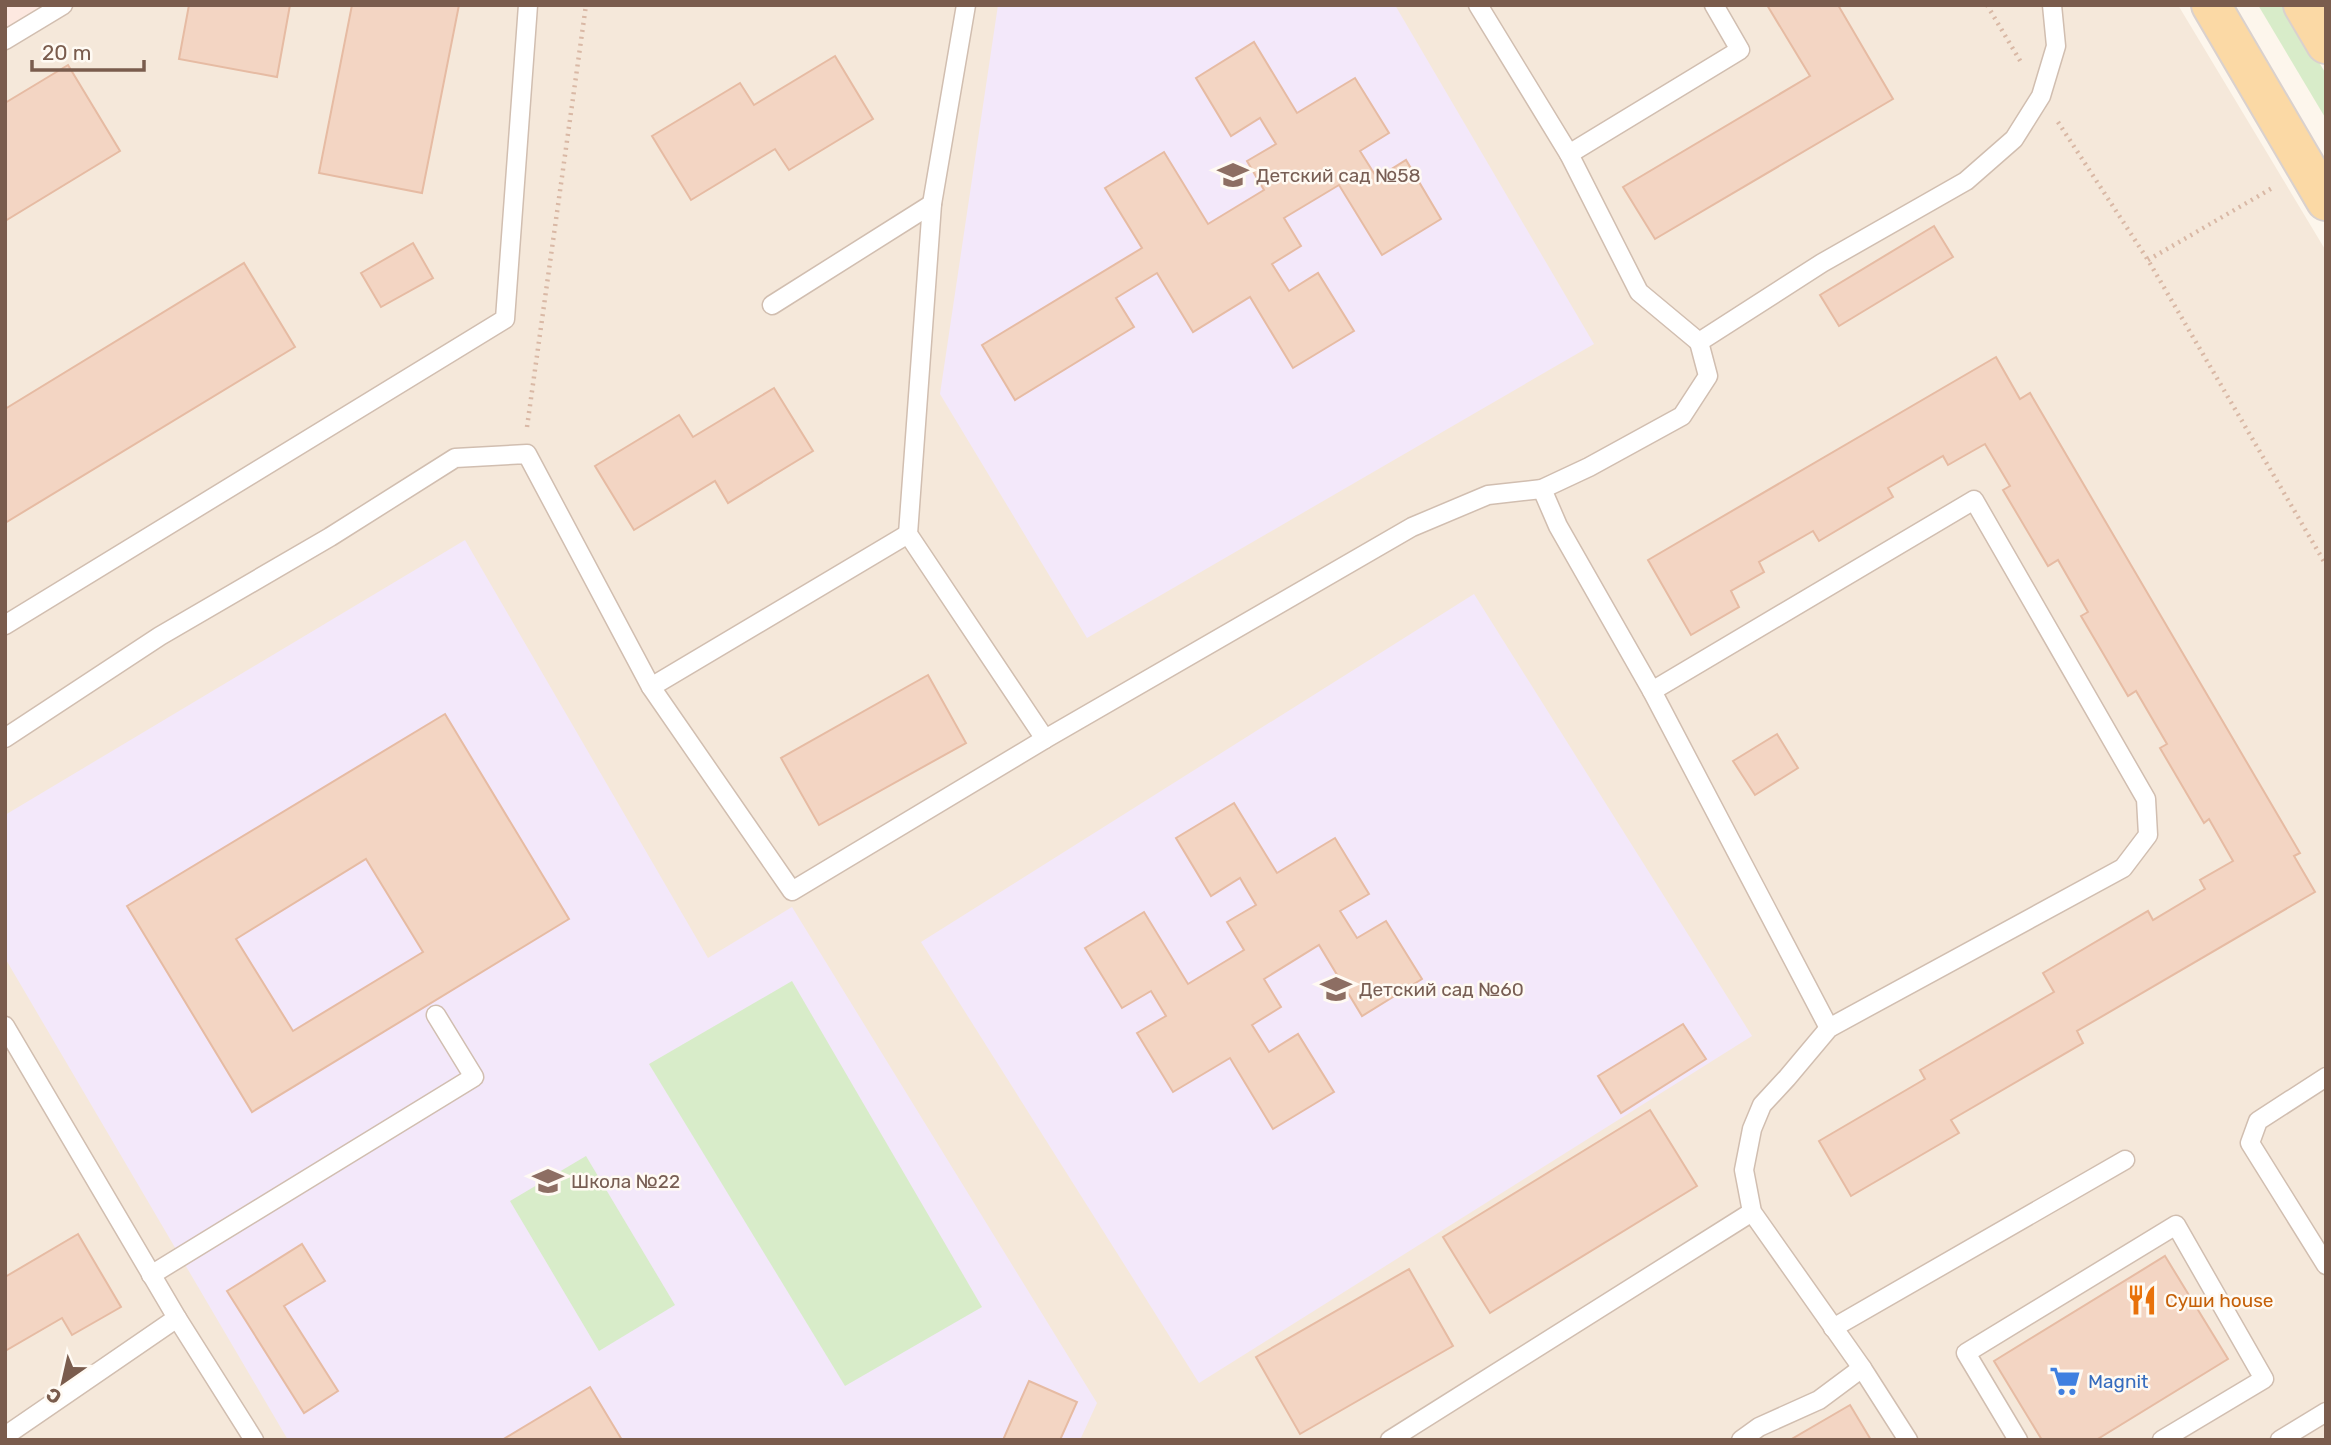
<svg xmlns="http://www.w3.org/2000/svg" width="2331" height="1445" font-family="Rubik,sans-serif">
<rect width="100%" height="100%" fill="#fdf6ec"/>
<polygon fill="#f5e8da" points="43,5 2178,5 2326,251 2326,1440 5,1440 5,28"/>
<polygon fill="#fde8e0" points="5,5 43,5 5,28"/>
<g fill="#f3e8fa">
<polygon points="998,5 1395,5 1594,344 1087,638 940,394"/>
<polygon points="465,540 708,958 792,907 1097,1403 1080,1440 288,1440 5,958 5,815"/>
<polygon points="1474,594 1752,1036 1199,1383 921,942"/>
</g>
<g fill="#d8ecc9">
<polygon points="2258,5 2285,5 2326,74 2326,119"/>
<polygon points="792,981 982,1307 845,1386 649,1064"/>
<polygon points="586,1156 675,1305 599,1351 510,1201"/>
</g>
<g fill="#f3d5c3" stroke="#e6bba3" stroke-width="2" fill-rule="evenodd">
<polygon points="189,5 290,5 277,77 179,59"/>
<polygon points="352,5 459,5 422,193 319,173"/>
<polygon points="1767,5 1838,5 1893,99 1655,239 1623,187 1810,76"/>
<polygon points="1254,42 1297,113 1355,78 1389,133 1360,151 1377,178 1406,160 1441,219 1382,255 1339,185 1284,218 1301,246 1272,264 1289,291 1318,273 1354,331 1293,368 1250,297 1193,332 1157,273 1116,298 1134,327 1015,400 982,345 1142,248 1105,188 1164,152 1208,224 1264,190 1247,161 1276,144 1260,118 1231,136 1196,78"/>
<polygon points="835,56 873,119 789,170 775,149 691,200 652,136 740,83 754,105"/>
<polygon points="68,65 120,151 5,221 5,103"/>
<polygon points="1934,226 1953,257 1839,326 1820,295"/>
<polygon points="413,243 433,278 381,307 361,273"/>
<polygon points="244,263 295,347 5,523 5,409"/>
<polygon points="1996,357 2020,399 2030,393 2300,853 2294,856 2315,892 2077,1031 2083,1043 1951,1120 1959,1133 1851,1196 1819,1141 1925,1079 1920,1070 2054,992 2043,973 2148,911 2153,920 2205,889 2200,880 2233,861 2209,819 2204,823 2160,748 2167,744 2136,691 2128,696 2104,655 2081,616 2088,612 2058,560 2048,566 2003,490 2010,486 1985,444 1948,465 1943,456 1888,488 1893,497 1819,541 1813,531 1759,562 1764,572 1731,591 1739,607 1691,635 1648,560"/>
<polygon points="774,388 813,451 728,503 715,481 634,530 595,466 679,415 693,437"/>
<polygon points="928,675 966,743 819,825 781,758"/>
<path d="M445,714l124,205 -317,193 -125,-206zM366,859l57,93 -130,79 -57,-92z"/>
<polygon points="1777,734 1798,768 1755,795 1733,761"/>
<polygon points="1234,803 1277,873 1335,838 1369,894 1340,911 1357,938 1386,921 1422,979 1362,1016 1319,945 1264,979 1281,1007 1252,1025 1269,1052 1298,1034 1334,1092 1273,1129 1230,1058 1173,1092 1137,1033 1166,1016 1151,991 1122,1008 1085,948 1144,912 1188,984 1244,950 1227,922 1256,905 1240,878 1211,896 1176,838"/>
<polygon points="1683,1024 1706,1059 1621,1113 1598,1076"/>
<polygon points="1650,1110 1697,1186 1490,1313 1443,1237"/>
<polygon points="78,1234 121,1307 72,1335 62,1318 5,1351 5,1277"/>
<polygon points="302,1244 325,1281 284,1306 338,1391 304,1413 227,1291"/>
<polygon points="2165,1256 2228,1359 2096,1440 2042,1440 1994,1361"/>
<polygon points="1409,1269 1453,1346 1300,1434 1256,1357"/>
<polygon points="1029,1381 1077,1402 1060,1440 1003,1440"/>
<polygon points="590,1387 622,1440 502,1440"/>
<polygon points="1850,1405 1871,1440 1790,1440"/>
</g>
<g fill="none" stroke-linecap="round" stroke-linejoin="round">
<g stroke="#d1beb0" stroke-width="21">
<g id="service">
<polyline points="966,5 932,204 908,534 1045,739 1412,527 1488,495 1542,489 1589,467 1682,416 1708,376 1699,342 1822,263 1966,181 2014,139 2041,96 2056,46 2052,5"/>
<polyline points="1478,5 1569,154 1639,292 1699,342"/>
<polyline points="5,40 63,5"/>
<polyline points="1569,154 1740,50 1714,5"/>
<polyline points="772,305 932,204"/>
<polyline points="1542,489 1558,526 1652,691 1974,500 2146,799 2148,835 2123,868 1829,1028 1787,1078 1762,1105 1752,1129 1744,1170 1752,1212 1862,1368"/>
<polyline points="5,625 505,319 528,5"/>
<polyline points="651,687 908,534"/>
<polyline points="1652,691 1829,1028"/>
<polyline points="5,738 160,636 330,537 455,458 527,454 651,687 792,891 1045,739"/>
<polyline points="5,1026 177,1318 254,1440"/>
<polyline points="2326,1077 2258,1121 2250,1143 2326,1265"/>
<polyline points="151,1275 474,1077 436,1015"/>
<polyline points="1833,1328 2125,1160"/>
<polyline points="5,1436 177,1318"/>
<polyline points="1390,1440 1752,1212"/>
<polyline points="1741,1440 1759,1427 1819,1400 1862,1368 1908,1440"/>
<polyline points="2018,1440 1966,1353 2176,1225 2264,1379 2162,1440"/>
<polyline points="2280,1440 2326,1412"/>
</g>
</g>
<g stroke="#dad1cd" stroke-width="42">
<g id="primary">
<polyline points="2211,5 2326,201"/>
<polyline points="2303,5 2326,44"/>
</g>
</g>
<g stroke="#d9b8a5" stroke-width="4.5" stroke-dasharray="2 5" stroke-linecap="butt">
<polyline points="1987,5 2022,64"/>
<polyline points="2058,122 2148,260 2326,565"/>
<polyline points="2148,260 2274,187"/>
<polyline points="527,427 586,5"/>
</g>
<use href="#service" stroke="#fff" stroke-width="18"/>
<use href="#primary" stroke="#fbd9a5" stroke-width="38"/>
</g>
<defs>
<g id="school-bare" transform="scale(2.415)"><path d="M0-5L7-2L0 1L-7-2ZM-4 1L0 2.5L4 1V4Q0 6-4 4Z" fill="#8d6e63" stroke="#fffaf3" stroke-width="2.5" paint-order="stroke"/></g>
<g id="restaurant-bare" transform="scale(2.415)"><path d="M-5-6h1v4h1v-4h1v4h1v-4h1v5L-1.5 .5V6h-2V.5L-5-1ZM5-6V6H3V1.5H1.5Q1.5-4 5-6Z" fill="#e8710a" stroke="#fffaf3" stroke-width="2.5" paint-order="stroke"/></g>
<g id="supermarket-bare" transform="scale(2.415)"><path d="M-6-5.5h2.5l.6 2H6L4.5 2H-2.5L-4.4-4H-6ZM-1.5 3.2a1.3 1.3 0 1 0 .1 0ZM3 3.2a1.3 1.3 0 1 0 .1 0Z" fill="#3f7fe0" stroke="#fffaf3" stroke-width="2.5" paint-order="stroke"/></g>
</defs>
<g fill-rule="evenodd">
<use href="#school-bare" x="1233" y="175"/>
<use href="#school-bare" x="1336" y="989"/>
<use href="#school-bare" x="548" y="1181"/>
<use href="#restaurant-bare" x="2142" y="1300"/>
<use href="#supermarket-bare" x="2065" y="1381"/>
</g>
<g text-anchor="middle" stroke-width="5" stroke-linejoin="round" paint-order="stroke">
<g font-size="19" fill="#785e54" stroke="#fffaf3" text-anchor="start">
<text x="1256" y="182">Детский сад №58</text>
<text x="1359" y="996">Детский сад №60</text>
<text x="571" y="1188">Школа №22</text>
</g>
<g font-size="19" fill="#c56008" stroke="#fffaf3" text-anchor="start">
<text x="2165" y="1307">Суши house</text>
</g>
<g font-size="19" fill="#366cbe" stroke="#fffaf3" text-anchor="start">
<text x="2088" y="1388">Magnit</text>
</g>
</g>
<rect width="2331" height="1445" fill="none" stroke="#7a5c4d" stroke-width="14"/>
<g transform="translate(63 1382) rotate(214)" stroke="#fffaf3" stroke-width="5" paint-order="stroke">
<path d="M0-5L12 26L0 18L-12 26Z" fill="#7a5c4d"/>
<text y="-10" font-size="19" font-weight="bold" text-anchor="middle" fill="#7a5c4d">С</text>
</g>
<path d="M32 60v10h112v-10" fill="none" stroke="#7a5c4d" stroke-width="3.5"/>
<text x="42" y="60" font-size="21" fill="#7a5c4d" stroke="#fffaf3" stroke-width="5" paint-order="stroke">20 m</text>
</svg>
